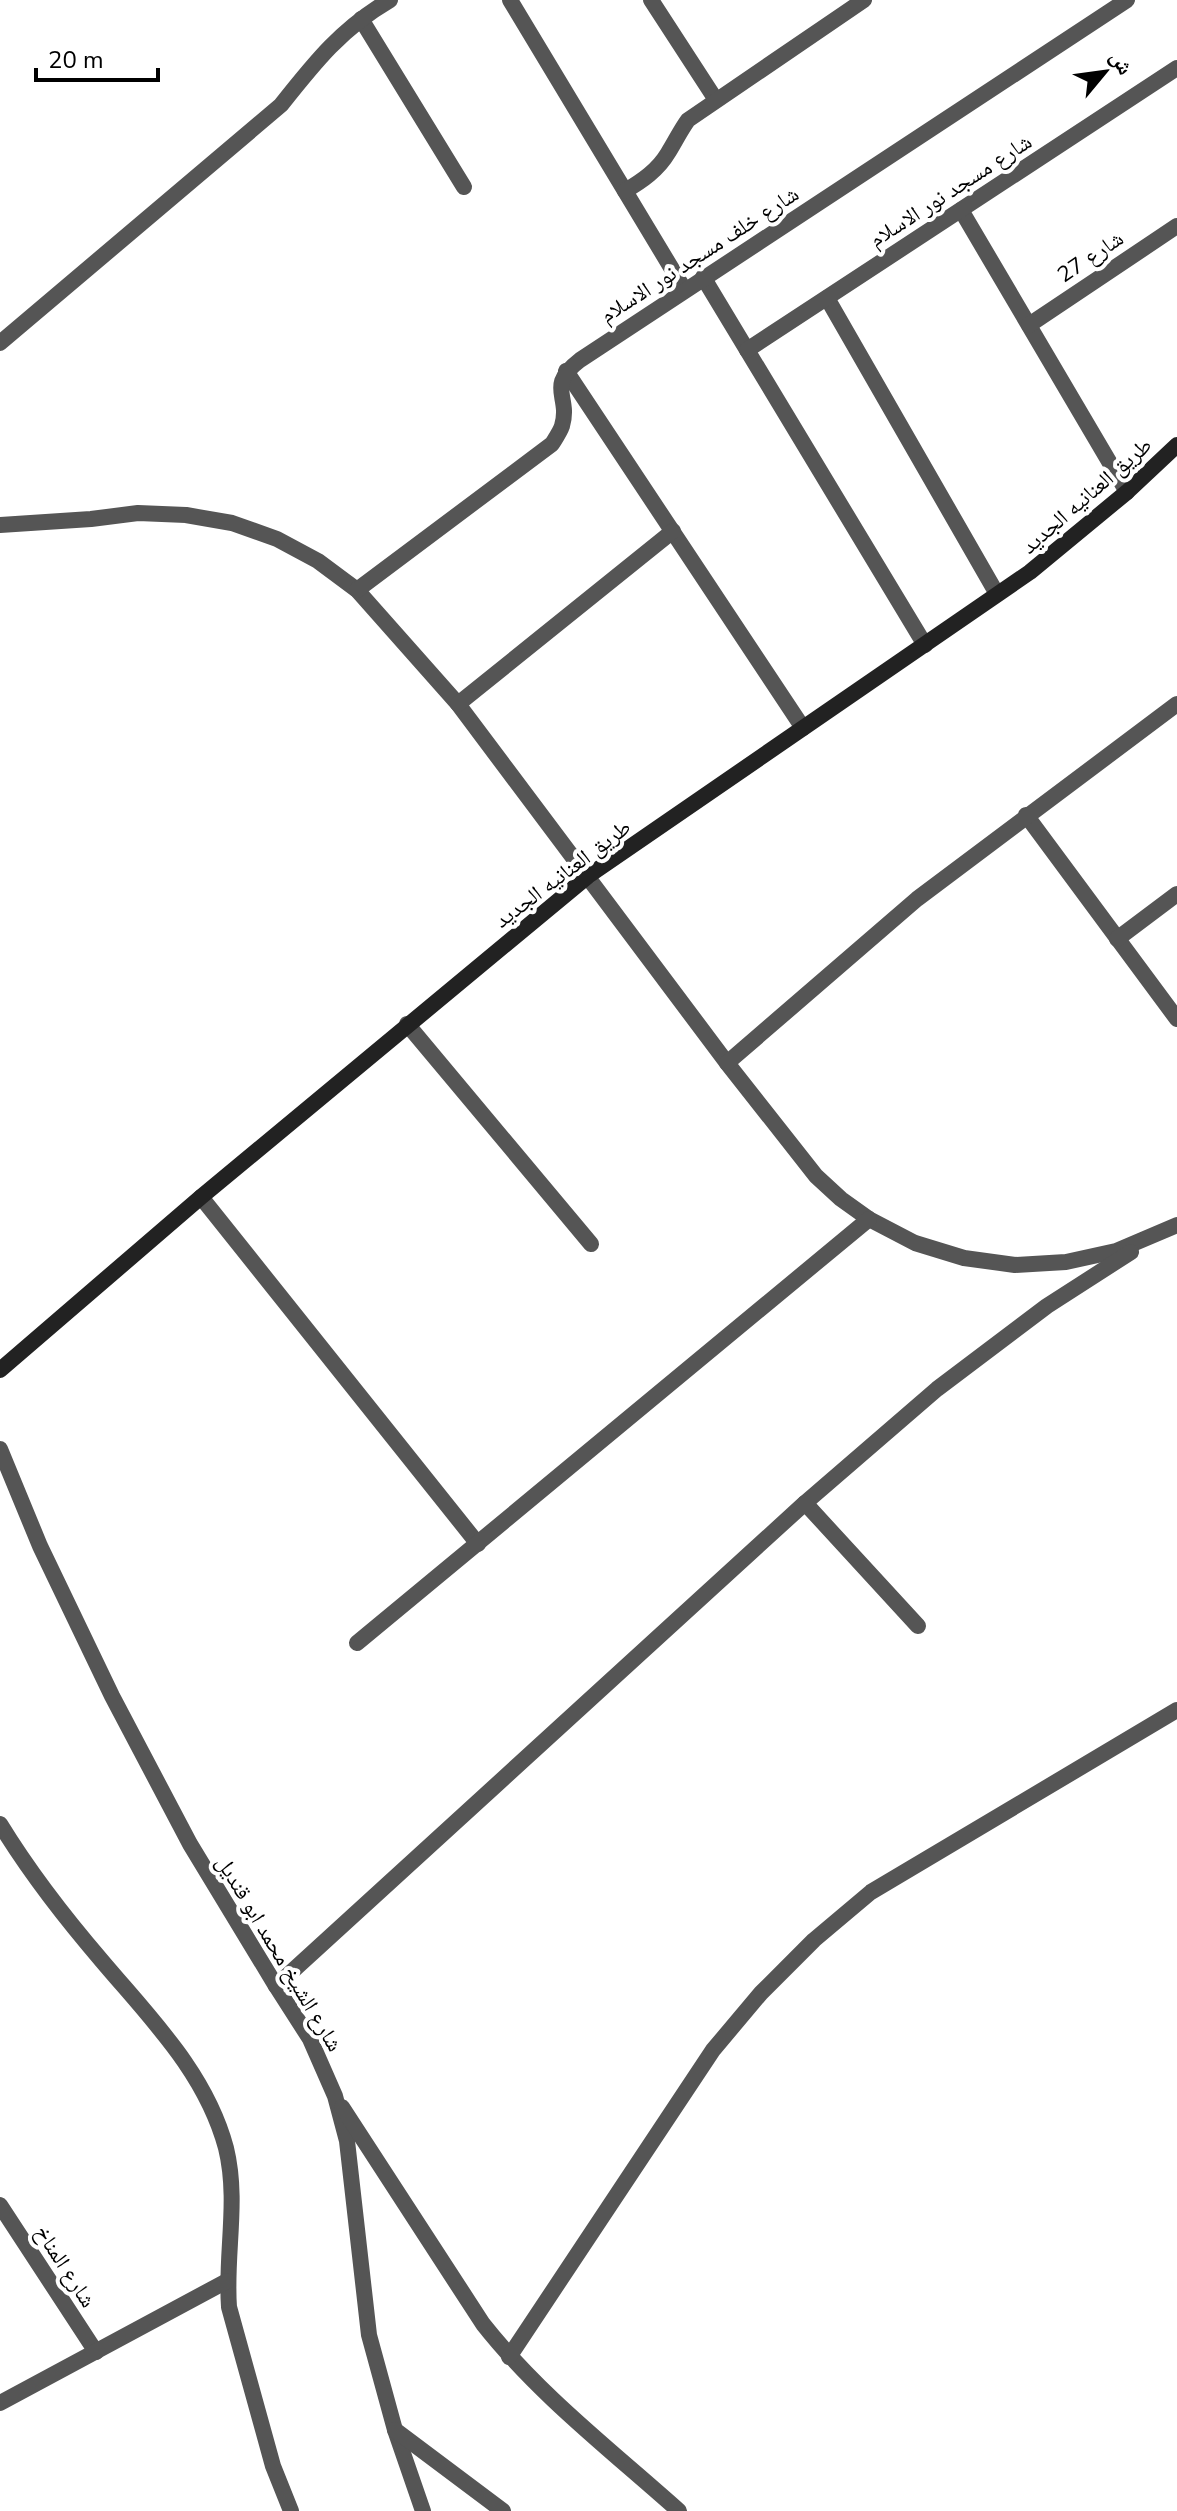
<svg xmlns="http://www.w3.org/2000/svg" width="1177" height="2511" font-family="'Nunito Sans','Noto Naskh Arabic',sans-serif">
<rect width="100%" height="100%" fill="#fff"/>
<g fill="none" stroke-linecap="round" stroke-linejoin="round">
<g stroke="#555" stroke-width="16">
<polyline points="510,0 684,289"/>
<polyline points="651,0 716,100"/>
<polyline points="361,19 464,187"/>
<path d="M625,191c17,-10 33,-21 43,-38 7,-11 12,-22 20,-33l176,-120"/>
<polyline points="961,210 1127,492"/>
<polyline points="703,277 925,645"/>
<polyline points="827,298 997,594"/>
<polyline points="1029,325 1177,226"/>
<path d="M0,343l281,-238c34,-43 61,-77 109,-105"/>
<polyline points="747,350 1177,68"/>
<polyline points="566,371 803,728"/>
<polyline points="0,525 91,519 138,513 186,515 232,523 277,539 318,561 357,590 458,704 727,1063 816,1176 841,1199 869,1219 915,1243 964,1258 1015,1265 1066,1262 1116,1251 1177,1225"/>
<path d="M357,590l195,-146c3,-5 8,-12 10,-18 9,-31 -17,-39 18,-66l547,-360"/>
<polyline points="458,704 673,531"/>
<polyline points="1026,815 1177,1019"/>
<polyline points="1117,939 1177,894"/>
<polyline points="407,1024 591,1244"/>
<polyline points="727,1063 917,899 1177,704"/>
<polyline points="201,1197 478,1544"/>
<polyline points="0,1449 40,1546 112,1696 190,1844 276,1986 310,2039 335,2096 347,2141 369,2335 395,2430 423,2511"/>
<polyline points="805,1503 918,1626"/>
<polyline points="357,1643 869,1219"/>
<path d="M0,1824c30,49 65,94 102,137 49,58 104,112 124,187 13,53 -1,106 3,159l44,159 18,45"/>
<polyline points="276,1986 805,1503 937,1389 1047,1306 1131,1252"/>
<path d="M342,2107l141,217c56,71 129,127 196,187"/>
<polyline points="0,2205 96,2352"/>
<polyline points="509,2357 713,2050 761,1993 814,1940 871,1892 1177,1710"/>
<polyline points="0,2403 227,2281"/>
<polyline points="395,2430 503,2511"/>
</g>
<polyline stroke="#222" stroke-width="16" points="0,1370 201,1197 588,876 1030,572 1127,492 1177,445"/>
</g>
<g text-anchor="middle" stroke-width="8" stroke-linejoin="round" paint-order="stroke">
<g font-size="22" fill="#000" stroke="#fff">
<text transform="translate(950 190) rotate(-33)" y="8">شارع مسجد نور الاسلام</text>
<text transform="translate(699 254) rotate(-33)" y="8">شارع خلف مسجد نور الاسلام</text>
<text transform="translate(1090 256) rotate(-34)" y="8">شارع 27</text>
<text transform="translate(1086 495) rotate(-41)" y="8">طريق العنانيه الجديد</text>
<text transform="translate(562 873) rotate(-37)" y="8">طريق العنانيه الجديد</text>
<text transform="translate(280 1953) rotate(59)" y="8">شارع الشيخ محمد ابو قنديل</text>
<text transform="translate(66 2266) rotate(57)" y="8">شارع المناخ</text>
</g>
</g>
<g transform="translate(1105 72) rotate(61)" stroke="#ffffff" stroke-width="6" paint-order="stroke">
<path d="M0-6L14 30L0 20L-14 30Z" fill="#000000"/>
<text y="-12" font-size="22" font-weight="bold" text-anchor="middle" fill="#000000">ش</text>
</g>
<path d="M36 68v12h122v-12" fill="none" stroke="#000000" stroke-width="4"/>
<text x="48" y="68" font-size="24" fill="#000000" stroke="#ffffff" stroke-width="6" paint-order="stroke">20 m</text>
</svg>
